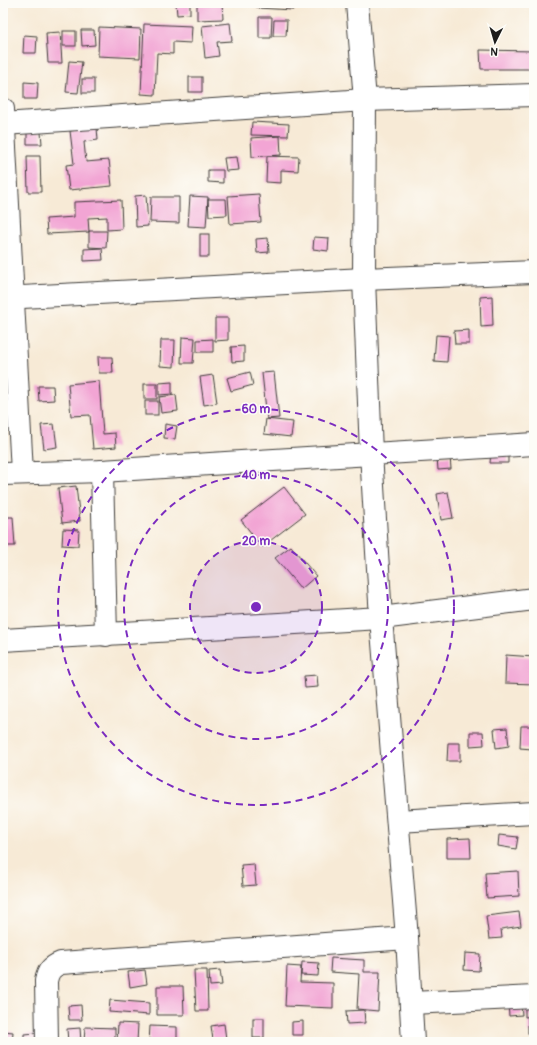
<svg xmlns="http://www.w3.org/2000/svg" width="537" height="1045" font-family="Pangolin,sans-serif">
<rect width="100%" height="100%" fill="#fdfcf7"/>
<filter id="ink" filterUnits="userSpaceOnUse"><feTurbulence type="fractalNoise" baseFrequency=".025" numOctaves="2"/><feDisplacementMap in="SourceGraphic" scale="8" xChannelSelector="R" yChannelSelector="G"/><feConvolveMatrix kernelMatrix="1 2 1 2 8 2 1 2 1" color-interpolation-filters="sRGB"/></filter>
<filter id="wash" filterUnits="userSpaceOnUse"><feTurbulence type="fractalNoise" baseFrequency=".012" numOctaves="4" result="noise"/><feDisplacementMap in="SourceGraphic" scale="16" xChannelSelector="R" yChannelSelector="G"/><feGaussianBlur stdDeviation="0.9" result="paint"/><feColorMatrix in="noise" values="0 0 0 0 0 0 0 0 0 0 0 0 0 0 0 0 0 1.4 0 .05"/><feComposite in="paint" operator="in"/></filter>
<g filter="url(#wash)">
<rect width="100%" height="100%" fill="#f7ead6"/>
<g id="blocks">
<g fill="#f2a5d4">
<polygon points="176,3 190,3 190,14 177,15"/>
<polygon points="197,3 222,3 223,19 197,20"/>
<polygon points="258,3 293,3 293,10 257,8"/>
<polygon points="259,17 272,17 271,38 259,38"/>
<polygon points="274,20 287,20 286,36 273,36"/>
<polygon points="230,23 232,41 217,42 219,56 205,58 202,26"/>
<polygon points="144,24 192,26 191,43 173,42 173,54 157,53 155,95 141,94"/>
<polygon points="99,27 141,29 140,58 98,56"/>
<polygon points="81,30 94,30 95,45 82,46"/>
<rect x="63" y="31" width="13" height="15"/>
<polygon points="60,32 62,63 48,63 46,33"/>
<polygon points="24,35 37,36 36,53 23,53"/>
<polygon points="480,50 534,51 534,69 481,69"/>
<polygon points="69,61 82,62 78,93 66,92"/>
<rect x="189" y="77" width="13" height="15"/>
<rect x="82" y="79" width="12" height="14"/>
<polygon points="24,82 38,83 37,99 24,99"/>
<polygon points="252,122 289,124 288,136 251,135"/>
<polygon points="97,128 98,140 84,142 86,162 109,160 112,186 69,190 66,165 74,164 70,131"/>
<polygon points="27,132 41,132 42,144 27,144"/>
<polygon points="280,136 281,155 252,157 251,138"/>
<polygon points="27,156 40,156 41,192 28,192"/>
<polygon points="267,156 299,157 298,171 281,170 281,183 266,182"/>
<polygon points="237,157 239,170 226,171 224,158"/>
<polygon points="208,170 223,170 223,183 208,182"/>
<polygon points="259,194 261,222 230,224 228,196"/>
<polygon points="146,195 148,226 136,227 135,196"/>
<polygon points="190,196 208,197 206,227 188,226"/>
<polygon points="151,197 179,197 179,223 150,222"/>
<polygon points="208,199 226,199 227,215 209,216"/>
<polygon points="121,200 122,229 107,230 107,217 88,218 89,232 47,234 46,219 74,217 74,202"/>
<polygon points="89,231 107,231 106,248 89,247"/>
<rect x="200" y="234" width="9" height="23"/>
<polygon points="314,237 329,238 328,251 313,249"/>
<polygon points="268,238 269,252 257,253 256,239"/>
<polygon points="102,248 103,260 84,261 84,249"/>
<polygon points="492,296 493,326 481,327 480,297"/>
<polygon points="215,318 228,318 228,340 215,341"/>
<polygon points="469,330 469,344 455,344 454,331"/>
<polygon points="436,335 449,336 447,362 434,361"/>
<polygon points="182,337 195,338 193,363 181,363"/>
<polygon points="213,339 213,352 197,352 197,340"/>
<polygon points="161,340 175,340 174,367 160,366"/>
<polygon points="244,346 244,361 232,362 231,347"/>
<polygon points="98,357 112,357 113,373 99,373"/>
<polygon points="3,362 9,363 6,384 3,384"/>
<polygon points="250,372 253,385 231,391 227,378"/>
<polygon points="274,372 279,418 267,419 262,373"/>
<polygon points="213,375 217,403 204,405 200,377"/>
<polygon points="99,381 103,434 115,433 116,447 93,449 90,415 71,416 68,384"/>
<polygon points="172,382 172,394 159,395 159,383"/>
<rect x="144" y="384" width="13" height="15"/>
<polygon points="38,386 53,386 54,400 39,401"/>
<polygon points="176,395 178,411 161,413 159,397"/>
<rect x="145" y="401" width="13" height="14"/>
<polygon points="266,419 293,422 291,437 264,434"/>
<polygon points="54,424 57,447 44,449 41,425"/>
<polygon points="165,424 177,426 175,439 164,438"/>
<polygon points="491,452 508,452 508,463 490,463"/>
<polygon points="450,456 451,469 438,470 437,457"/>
<polygon points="3,484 6,484 5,497 3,497"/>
<polygon points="76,486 80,521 62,523 58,488"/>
<polygon points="284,487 305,514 262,547 241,520"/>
<polygon points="448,492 453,518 441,520 437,494"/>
<polygon points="3,517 13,517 15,546 3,546"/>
<polygon points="63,529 79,530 78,546 62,545"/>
<polygon points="291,546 316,576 301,589 275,558"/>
<polygon points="506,655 534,657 534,684 505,683"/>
<polygon points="317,675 318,687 305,688 304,676"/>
<polygon points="521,726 533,726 532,749 520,748"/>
<polygon points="507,728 509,746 496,748 494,729"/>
<polygon points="470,732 483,732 484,745 470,746"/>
<polygon points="448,743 460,743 460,761 447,761"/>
<polygon points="499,835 518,837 516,849 498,846"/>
<polygon points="470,838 471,858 447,858 447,839"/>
<polygon points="254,864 256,885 243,886 241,865"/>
<polygon points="518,871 519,896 487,898 485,873"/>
<polygon points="519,912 521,926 501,929 502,938 489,939 486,916"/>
<polygon points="465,953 480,954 479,971 464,970"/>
<polygon points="331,958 364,960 364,972 380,972 378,1011 357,1009 359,974 330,972"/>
<polygon points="302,962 319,963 318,976 301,975"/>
<polygon points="287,966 301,967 300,982 333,983 333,1008 285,1006"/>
<polygon points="145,970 147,984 130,987 128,972"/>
<polygon points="194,970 207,970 208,1011 196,1011"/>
<polygon points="220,970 222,985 210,986 209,971"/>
<polygon points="157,986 183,986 184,1015 157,1015"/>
<polygon points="110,1000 149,1003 149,1015 109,1012"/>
<polygon points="521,1003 522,1015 509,1016 508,1004"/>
<polygon points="525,1003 534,1003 534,1016 525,1017"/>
<polygon points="81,1005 82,1020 69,1020 68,1006"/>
<polygon points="364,1010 365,1023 347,1024 346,1011"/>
<rect x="253" y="1018" width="11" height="20"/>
<rect x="528" y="1018" width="6" height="15"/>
<polygon points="303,1021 303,1035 292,1035 292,1022"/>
<polygon points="118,1023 138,1024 137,1042 117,1042"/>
<polygon points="224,1024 226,1039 213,1040 211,1026"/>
<polygon points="150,1026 177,1027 177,1042 149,1042"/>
<polygon points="85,1027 115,1028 115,1042 84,1042"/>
<polygon points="80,1028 81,1042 68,1042 67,1029"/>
<polygon points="3,1031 13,1032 12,1042 3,1042"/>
<polygon points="37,1033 37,1042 24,1042 24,1034"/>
</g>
</g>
</g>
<g filter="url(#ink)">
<use href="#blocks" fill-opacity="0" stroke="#3d3b38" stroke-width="1"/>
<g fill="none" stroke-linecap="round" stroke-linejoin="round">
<g stroke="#3d3b38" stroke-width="24">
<g id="street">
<polyline points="357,3 365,100 364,279 371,453 381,618 407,938 413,1042"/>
<polyline points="3,109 22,473"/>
<polyline points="3,124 365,100 534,95"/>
<polyline points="3,298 364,279 534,272"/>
<polyline points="102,471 106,635"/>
<polyline points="3,474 102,471 241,462 534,444"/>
<polyline points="3,640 381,618 534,599"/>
<polyline points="398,821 534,813"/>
<polyline points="411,1003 534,997"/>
<path d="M47,1042l-1,-61c2,-10 5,-14 15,-18l346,-25"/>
</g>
</g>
<use href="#street" stroke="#fff" stroke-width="22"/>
</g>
</g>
<circle cx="256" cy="607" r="66" fill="#7b2cbf" fill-opacity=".12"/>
<g fill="none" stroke="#7b2cbf" stroke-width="2" stroke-dasharray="7 5">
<circle cx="256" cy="607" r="66"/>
<circle cx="256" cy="607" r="132"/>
<circle cx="256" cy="607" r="198"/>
</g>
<circle cx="256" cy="607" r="6" fill="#7b2cbf" stroke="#fdfcf7" stroke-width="2"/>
<g font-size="12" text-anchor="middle" font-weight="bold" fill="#7b2cbf" stroke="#fdfcf7" stroke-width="3" stroke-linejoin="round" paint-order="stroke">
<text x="256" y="413">60 m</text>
<text x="256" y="479">40 m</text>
<text x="256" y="545">20 m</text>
</g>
<rect width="537" height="1045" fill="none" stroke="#fdfcf7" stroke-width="16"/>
<g transform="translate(495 42) rotate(185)" stroke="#fdfcf7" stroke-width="3" paint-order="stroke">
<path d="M0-3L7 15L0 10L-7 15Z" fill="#1c1c1c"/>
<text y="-6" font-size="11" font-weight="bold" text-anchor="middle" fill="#1c1c1c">N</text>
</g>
</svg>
